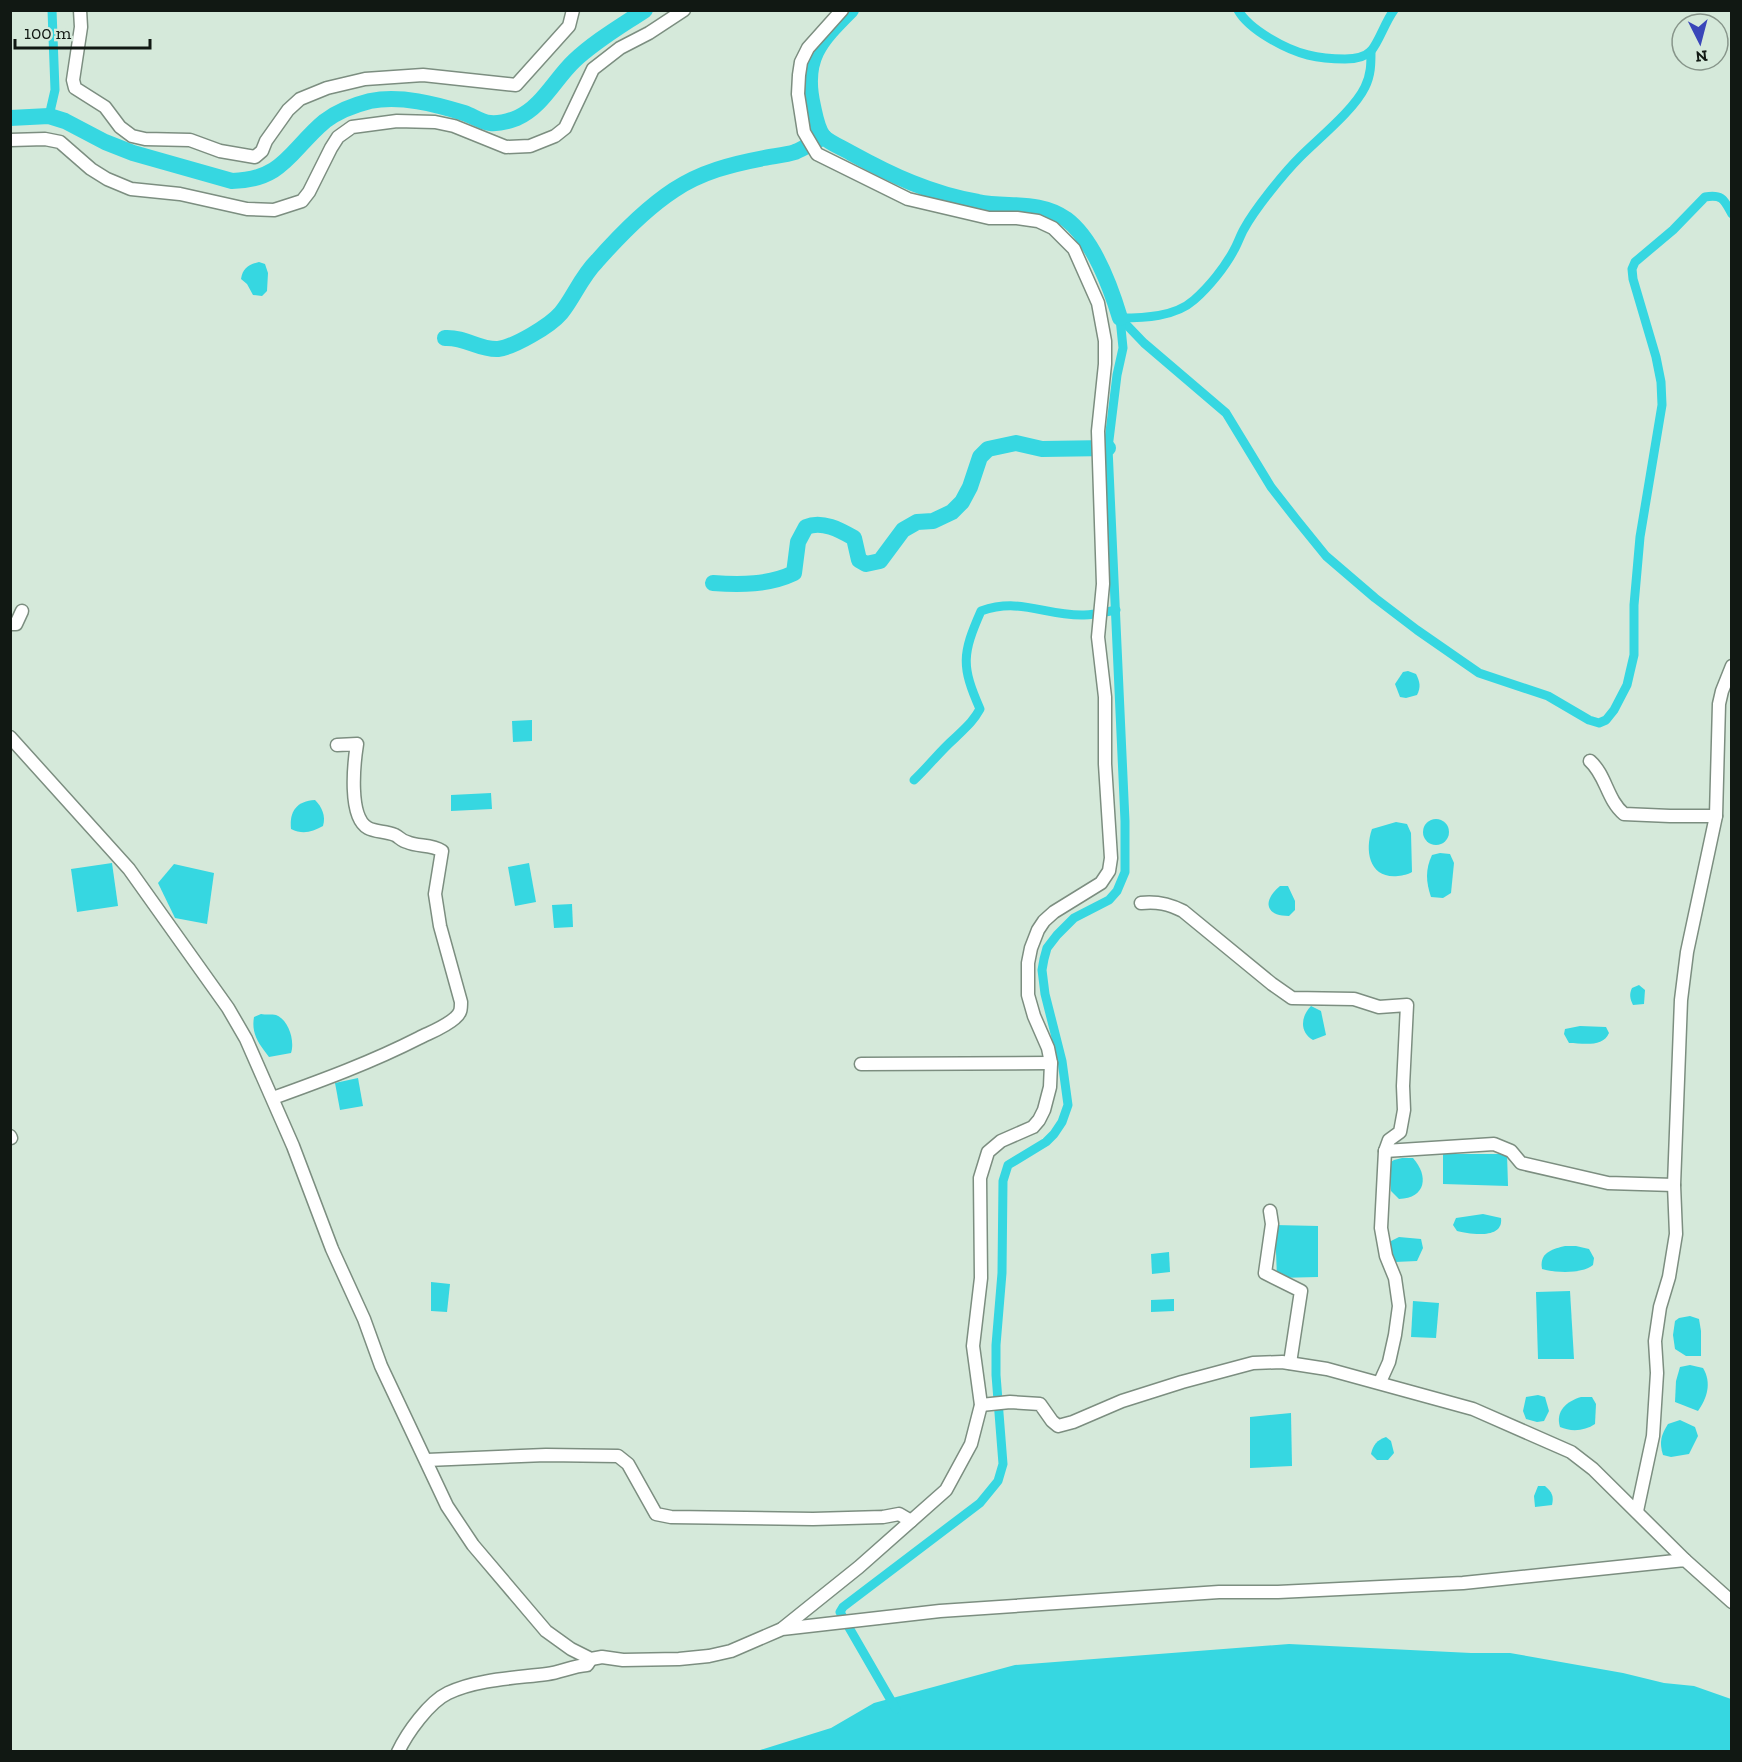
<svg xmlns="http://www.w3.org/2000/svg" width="1742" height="1762" font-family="'Zilla Slab',serif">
<rect width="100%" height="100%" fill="#d5e9da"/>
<g fill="#36d7e1">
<path d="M259,262l6,2 3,9 -1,18 -5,5 -9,-1 -6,-11 -6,-5c2,-11 7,-14 18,-17z"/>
<path d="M1408,671l8,3c4,8 5,13 1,21l-11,3 -6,-1 -5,-13 8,-12z"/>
<polygon points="532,720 532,741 513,742 512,721"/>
<polygon points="491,793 492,809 451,811 451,795"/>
<path d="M315,800c7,7 11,16 8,26 -11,6 -20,9 -32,3 -2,-18 6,-28 24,-29z"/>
<circle cx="1436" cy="832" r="13"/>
<path d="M1396,822l11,2 4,9 1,39c-5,3 -8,3 -14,4 -28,3 -34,-24 -26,-47z"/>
<path d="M1440,853l10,1 4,9 -3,30 -8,5 -12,-1c-5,-15 -6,-27 1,-42z"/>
<polygon points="112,863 118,906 77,912 71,869"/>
<polygon points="529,863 536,902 515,906 508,867"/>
<polygon points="174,864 214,873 207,924 175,918 158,883"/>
<path d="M1280,886h8l7,15v9l-6,6c-25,0 -26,-16 -9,-30z"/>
<polygon points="572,904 573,927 554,928 552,905"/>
<path d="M1639,985l6,5 -1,14 -11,1c-3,-6 -4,-11 -1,-17z"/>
<path d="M1311,1006l10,5 5,24 -13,5c-14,-8 -12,-24 -2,-34z"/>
<path d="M261,1014c4,1 11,0 15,1 13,5 19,26 15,38l-22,4c-10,-13 -18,-23 -15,-40z"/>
<path d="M1580,1026l26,1 3,6c-6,15 -27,10 -40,10l-5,-9 1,-5z"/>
<polygon points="358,1078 363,1106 340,1110 335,1083"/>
<polygon points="1443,1154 1507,1154 1508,1186 1443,1184"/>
<path d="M1402,1158h11c16,18 13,40 -14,41l-8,-8 -3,-27 6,-4z"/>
<path d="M1483,1214l18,4c3,22 -32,16 -44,13l-4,-6 3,-7z"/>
<polygon points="1275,1225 1318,1226 1318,1277 1277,1278"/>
<polygon points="1399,1237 1421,1239 1423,1248 1417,1261 1395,1262 1388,1247 1391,1241"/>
<path d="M1565,1246h11l13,3 5,9 -1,7c-11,9 -37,8 -51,4 -3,-16 10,-20 23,-23z"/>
<polygon points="1169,1252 1170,1272 1152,1274 1151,1254"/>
<polygon points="431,1282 450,1284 447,1312 431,1311"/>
<polygon points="1570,1291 1574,1359 1538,1359 1536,1292"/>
<polygon points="1174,1299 1174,1311 1151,1312 1151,1300"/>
<polygon points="1413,1301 1439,1303 1436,1338 1411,1337"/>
<polygon points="1690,1316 1699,1319 1701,1331 1701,1356 1686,1356 1675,1349 1673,1335 1675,1321 1679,1318"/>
<path d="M1690,1365l13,3c9,15 4,30 -5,43l-23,-9 1,-21 4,-14z"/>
<polygon points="1538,1395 1545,1397 1549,1411 1544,1421 1537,1422 1526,1419 1523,1411 1526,1397"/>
<path d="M1581,1397h11l4,7 -1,20c-10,7 -24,8 -35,3 -5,-16 7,-26 21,-30z"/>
<polygon points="1291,1413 1292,1466 1250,1468 1250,1417"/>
<path d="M1680,1420l15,7 3,9 -9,18 -18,3 -8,-2c-4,-13 -2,-20 5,-31z"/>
<path d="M1386,1437l5,4 3,12 -6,7h-11l-6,-6c2,-9 6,-14 15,-17z"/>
<path d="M1538,1486h7c7,6 9,10 7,19l-17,2 -1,-11z"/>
<polygon points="1289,1644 1471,1653 1510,1653 1623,1673 1664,1683 1694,1686 1731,1699 1731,1751 757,1751 831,1728 874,1703 1015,1665"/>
</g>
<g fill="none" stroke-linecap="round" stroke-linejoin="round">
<g stroke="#36d7e1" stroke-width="9">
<path d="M1238,10c11,20 49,40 70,45 12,3 25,4 37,4 9,0 19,-1 26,-8 8,-9 14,-29 23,-41"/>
<polyline points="49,116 55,90 52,10"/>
<path d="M1120,318l24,25 82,70 45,74 25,32 30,37 49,42 42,32 62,43 69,23 41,24 10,3 7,-3 8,-10 13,-25 3,-13 4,-17v-50l6,-68 22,-132 -1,-23 -5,-25 -23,-78 -1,-10 3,-7 38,-32 32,-33c18,-3 19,3 27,17"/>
<path d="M914,780c14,-13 26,-29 41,-42 11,-11 17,-15 25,-29 -19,-43 -18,-55 1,-98 40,-14 63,5 103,4 10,0 22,-3 32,-5"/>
<path d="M896,1709l-56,-97 3,-5 137,-104 18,-22 5,-17 -7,-89v-30l6,-72 1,-92 5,-16 38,-23 8,-8 8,-12 6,-17 -6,-44 -17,-67 -3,-24 2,-11 3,-11 10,-13 17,-17 35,-18 8,-9 8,-19v-51l-17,-373 9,-73 6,-27 -3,-30c24,0 55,-1 74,-18 15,-13 31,-33 40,-50 4,-7 6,-14 10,-21 11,-20 39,-55 56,-72 19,-19 54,-47 65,-70 6,-12 6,-23 6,-36"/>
</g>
<g stroke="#36d7e1" stroke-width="16">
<path d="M851,10c-31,31 -49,49 -38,96 2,9 4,22 10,30 6,7 20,12 28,17 40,22 80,41 127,49 30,6 61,-2 88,17 27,20 45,69 54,99"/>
<path d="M10,118l39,-2 16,5 40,21 28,11 99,28c52,-1 59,-32 93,-60 13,-10 29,-16 45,-20 31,-6 65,3 94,12 9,3 17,9 26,10 9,1 19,-2 27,-5 25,-11 38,-39 57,-57 21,-20 47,-35 71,-51"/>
<path d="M445,338c21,-1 34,12 53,11 16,-2 52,-23 63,-36 13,-16 20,-36 36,-52 23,-26 48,-52 77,-71 27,-18 58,-26 90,-32 10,-2 22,-3 31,-6 10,-4 20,-11 29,-15"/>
<path d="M713,583c27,2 56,2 81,-10l4,-31 8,-15c16,-7 34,3 48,11l5,22 7,4 14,-3 23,-31 14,-8 16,-1 19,-9 10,-10 8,-15 10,-30 8,-8 28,-6 26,6 66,-1"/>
</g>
<g stroke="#7c8e80" stroke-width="15">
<g id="minor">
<polyline points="80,10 81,27 73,80 75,88 105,107 120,127 132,136 145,139 190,140 220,151 255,157 262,151 266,141 288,110 300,99 327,88 365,79 423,75 516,85 569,26 573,10"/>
<polyline points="10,140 45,139 60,142 91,169 107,179 131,189 180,194 247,209 274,210 302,201 309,192 331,148 338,137 352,127 397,121 435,122 454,126 506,147 530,146 555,136 565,128 593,69 620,48 649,33 684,10"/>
<polyline points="10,624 16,624 22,611"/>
<polyline points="10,737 129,869 228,1008 246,1039 293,1146 332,1249 364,1319 381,1366 447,1506 473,1545 546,1631 571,1649 591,1659 602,1657 623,1660 679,1659 709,1656 731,1651 782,1629 940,1611 1219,1592 1278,1592 1463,1583 1685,1560 1732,1602"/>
<path d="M1590,761c16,14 17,39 34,53l46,2h46"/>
<path d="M1141,903c16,-2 28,1 42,8l89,73 20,14 62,1 25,8 28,-2 -4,81 1,24 -4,22 -11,8 -4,11 -4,77 5,28 9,22 4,28 -4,29 -6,27 -9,20"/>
<polyline points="861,1064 1051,1063"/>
<path d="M273,1098c50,-18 99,-36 146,-60 12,-6 26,-11 36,-20 6,-5 6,-9 6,-16l-21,-76 -5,-32 7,-43c-11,-7 -24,-4 -35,-9 -5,-1 -8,-5 -12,-7 -9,-4 -20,-3 -27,-7 -20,-11 -14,-65 -11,-84l-20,1"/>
<polyline points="10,1136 11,1138"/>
<polyline points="1385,1151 1494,1144 1511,1151 1521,1163 1608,1183 1674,1185"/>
<polyline points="1270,1211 1272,1224 1265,1273 1301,1291 1290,1363"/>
<polyline points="981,1405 1010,1402 1040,1404 1052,1421 1058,1426 1073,1422 1122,1401 1182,1382 1253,1363 1282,1362 1327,1369 1473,1409 1571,1452 1593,1469 1685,1560"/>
<polyline points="427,1460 546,1455 618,1456 628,1464 656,1514 671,1517 813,1519 883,1517 899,1514 911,1521"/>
<polyline points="1637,1511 1653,1436 1657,1373 1655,1341 1660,1307 1669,1277 1676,1234 1674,1185 1681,1000 1687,952 1716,816 1719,704 1722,691 1732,666"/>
<polyline points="783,1628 859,1567 946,1490 971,1444 981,1405 973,1346 981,1278 980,1178 988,1152 1001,1141 1033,1127 1039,1120 1044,1110 1050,1087 1051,1063 1048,1048 1034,1016 1028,995 1028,963 1031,948 1038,930 1044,921 1054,912 1101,883 1109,871 1111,858 1105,764 1105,697 1098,637 1103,584 1098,431 1105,364 1105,341 1098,303 1074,249 1053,228 1038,221 1017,218 989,218 908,199 817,154 804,132 798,94 799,75 801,62 808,48 842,10"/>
<path d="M398,1752c9,-19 31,-50 50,-59 29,-14 68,-15 99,-19 14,-2 26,-8 40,-9l4,-6"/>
</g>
</g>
<use href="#minor" stroke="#fff" stroke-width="12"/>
</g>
<rect width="1742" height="1762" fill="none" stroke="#111813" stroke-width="24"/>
<g transform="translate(1700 42) rotate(174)"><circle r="28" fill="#d5e9da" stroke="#87958a" stroke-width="1.5"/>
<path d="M0-4.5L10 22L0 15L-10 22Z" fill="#3946b9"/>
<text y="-9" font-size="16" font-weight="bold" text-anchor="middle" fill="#111813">N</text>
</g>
<path d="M15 39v9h135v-9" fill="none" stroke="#111813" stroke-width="3"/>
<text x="24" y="39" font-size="18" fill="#111813" stroke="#d5e9da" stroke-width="4.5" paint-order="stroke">100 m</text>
</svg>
